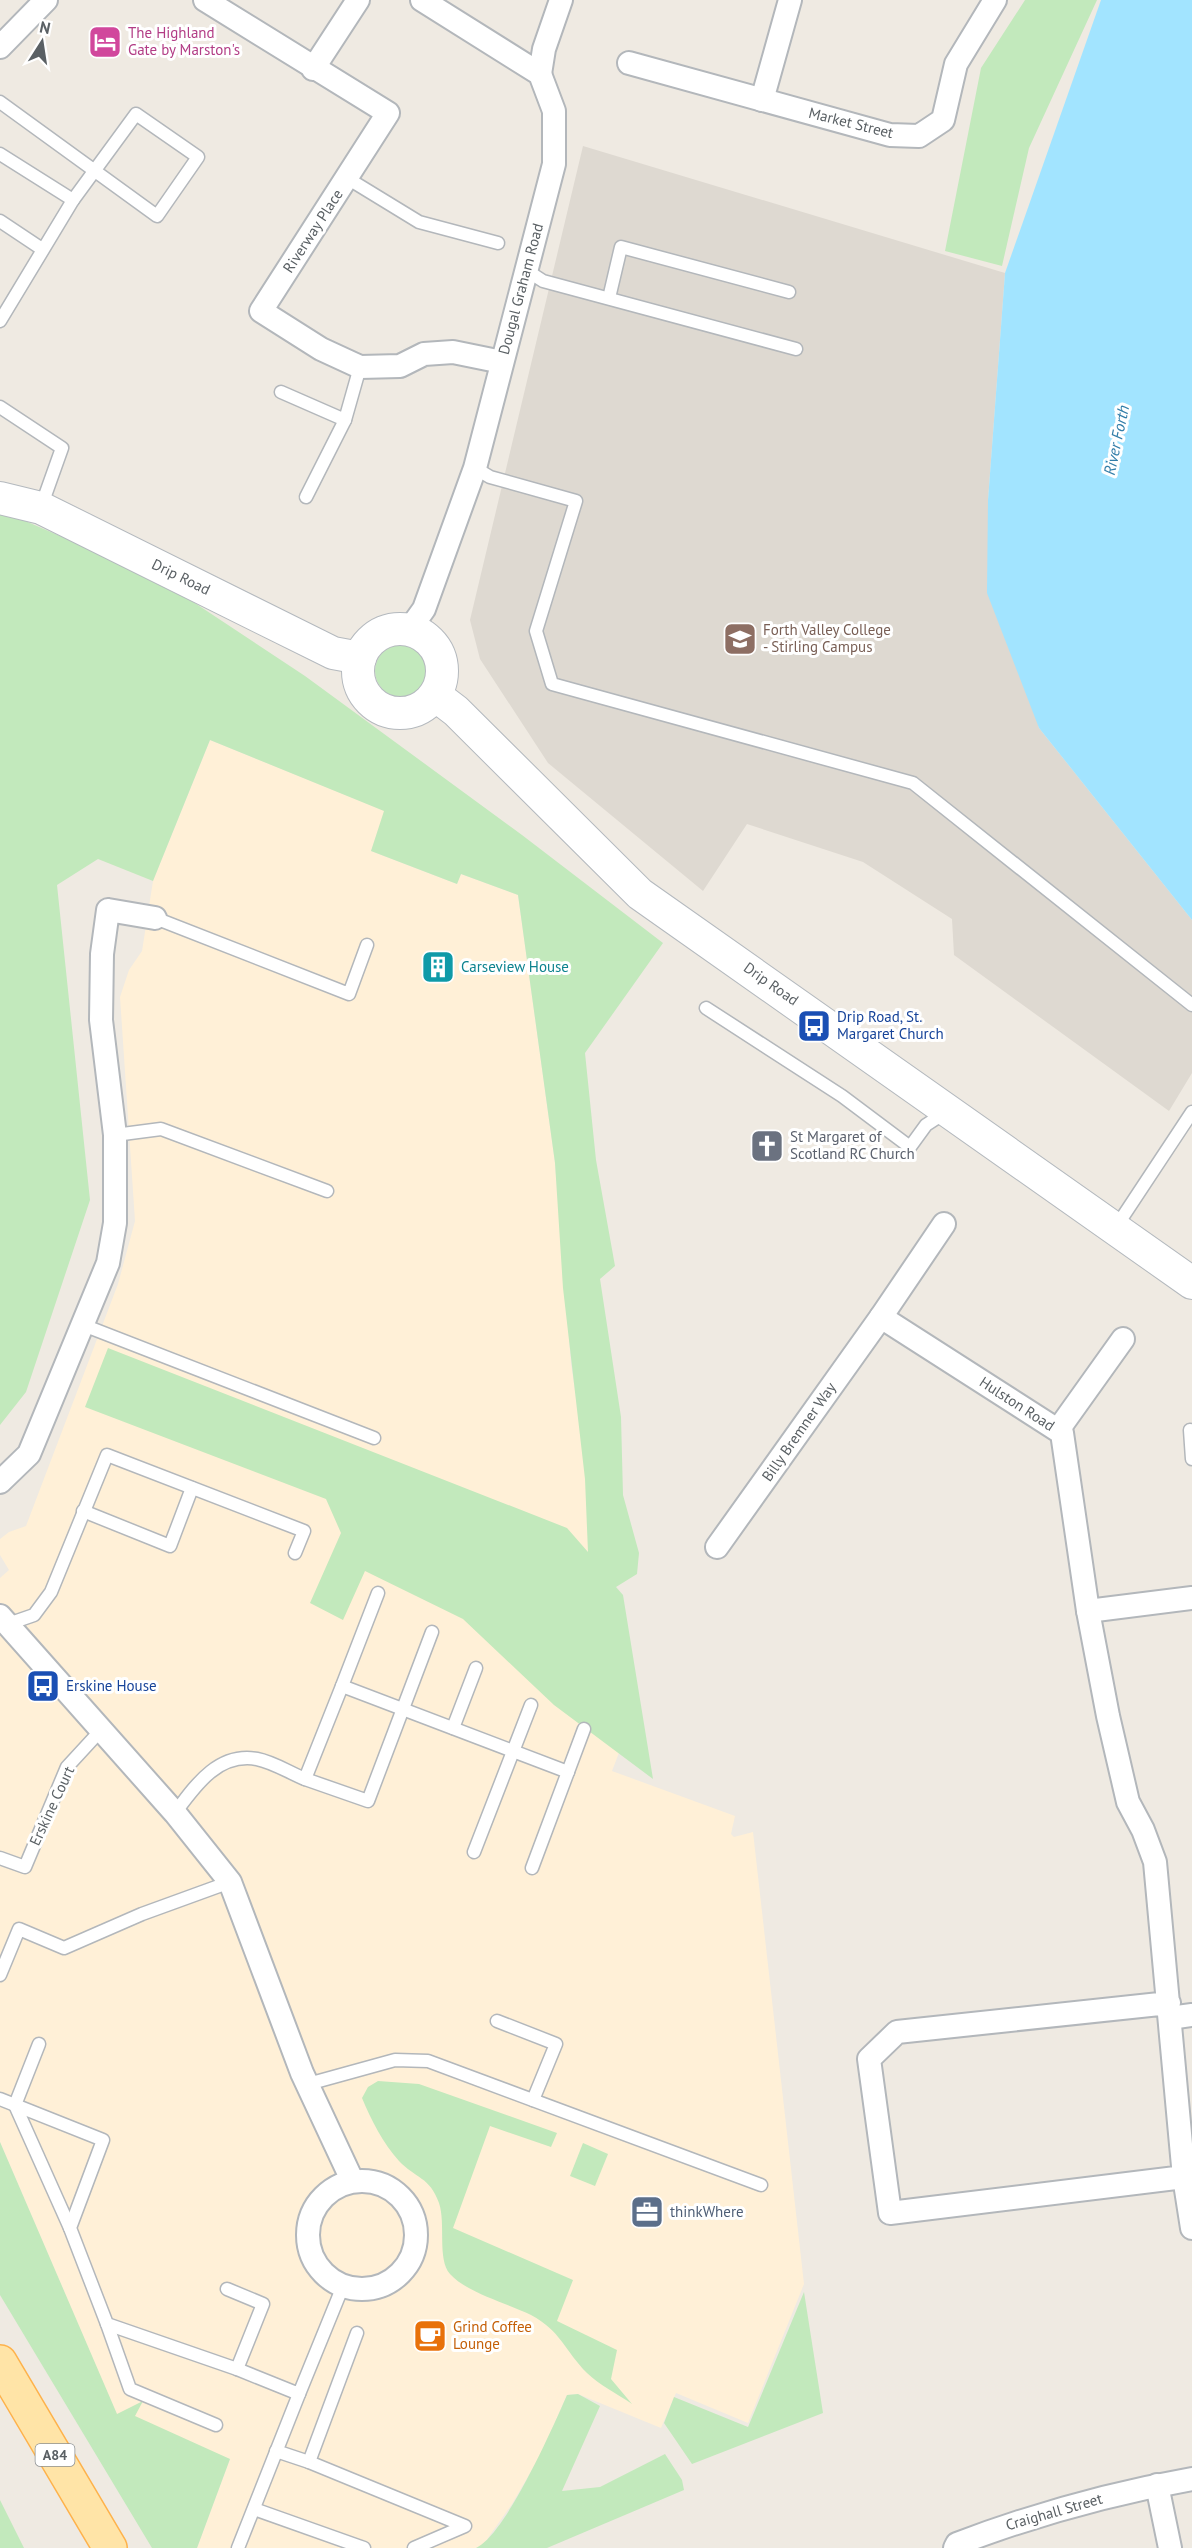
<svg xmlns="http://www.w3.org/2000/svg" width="1192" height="2548" font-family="'PT Sans',sans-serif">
<rect width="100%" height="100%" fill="#efeae2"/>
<polygon fill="#fff0d7" points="210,740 385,811 371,851 457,884 461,874 518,895 555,1163 571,1364 627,1732 612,1771 735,1816 731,1834 734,1837 753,1832 804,2284 748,2423 676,2393 661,2428 578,2394 567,2395 540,2456 512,2504 483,2545 476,2548 197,2548 230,2459 117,2415 0,2142 0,1578 9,1570 0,1555 0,1539 9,1532 26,1526 118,1284 135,1221 120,997 129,970 142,951 153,881"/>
<polygon fill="#ded9d1" points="583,146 1005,273 988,500 1039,728 1192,920 1192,1073 1169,1111 954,955 952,919 863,862 747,824 703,891 548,763 480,659 470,620"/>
<g fill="#c2e9bc">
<polygon points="1025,0 1097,0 1029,148 1002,266 945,251 981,68"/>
<polygon points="0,510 157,578 305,676 522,835 663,943 585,1053 596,1160 615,1266 600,1279 621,1417 623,1495 639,1553 637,1574 616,1587 623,1595 653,1779 554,1705 463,1619 365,1571 343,1620 310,1603 341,1533 326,1499 85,1407 108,1348 567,1528 588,1552 585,1479 563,1288 555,1163 518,895 461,874 457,884 371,851 384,811 210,740 153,881 98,859 57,885 90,1200 26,1392 0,1425"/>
<circle cx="401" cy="671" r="26"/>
<path d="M378,2081l41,3 138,49 -6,14 -61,-21 -37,102 120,52 -16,41 60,29 -6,29 21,25c-14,-10 -33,-19 -45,-31 -22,-22 -26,-42 -56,-58 -24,-12 -64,-22 -81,-41 -13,-15 -4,-50 -11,-71 -9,-26 -24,-25 -40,-42 -16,-18 -28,-41 -37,-63l6,-11z"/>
<polygon points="0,2142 117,2414 143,2401 135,2416 230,2459 197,2548 152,2548 0,2295"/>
<polygon points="583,2143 608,2154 595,2186 570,2176"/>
<polygon points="804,2292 823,2413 692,2464 664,2423 674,2397 748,2427"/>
<path d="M578,2394l22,12 -38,85 38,-4 65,-33 17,26 2,10 -137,58h-71c30,-14 77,-121 91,-153z"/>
<polygon points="0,2500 24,2548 0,2548"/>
</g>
<polygon fill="#a2e4ff" points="1101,0 1192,0 1192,920 1039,728 987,593 988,500 1005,273"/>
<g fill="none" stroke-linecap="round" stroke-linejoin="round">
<g stroke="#b3b7bb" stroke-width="15">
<g id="lane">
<polyline points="0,102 157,216 198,157 136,114 73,200 0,321"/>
<polyline points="0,154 73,200"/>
<polyline points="347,178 419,222 498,243"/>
<polyline points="0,221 42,249"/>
<polyline points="526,270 543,281 796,349"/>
<polyline points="609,298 621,247 789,292"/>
<polyline points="281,392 345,420"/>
<polyline points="0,407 62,448 41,507"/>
<polyline points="475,468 490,477 576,501 536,631 552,684 913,783 1192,1005"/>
<polyline points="306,497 345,420 360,367"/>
<polyline points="155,918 349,994 367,945"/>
<polyline points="706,1008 842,1096 910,1147 926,1125 946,1112"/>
<polyline points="115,1135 161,1129 327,1191"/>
<polyline points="1116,1227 1192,1112"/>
<polyline points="83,1325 374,1438"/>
<polyline points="1190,1430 1192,1459"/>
<polyline points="83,1511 170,1546 192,1488"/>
<polyline points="8,1624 34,1615 51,1592 107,1455 304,1531 295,1553"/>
<polyline points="342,1686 378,1593"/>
<polyline points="453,1728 476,1668"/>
<polyline points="305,1779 368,1801 432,1632"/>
<path d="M175,1813c20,-27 43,-61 82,-54 16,3 33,14 48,20l37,-93 226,86"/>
<polyline points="474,1852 531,1705"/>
<polyline points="0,1858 25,1867 67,1767 102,1729"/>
<polyline points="532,1868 584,1729"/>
<polyline points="0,1975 19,1929 64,1948 142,1914 230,1882"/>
<polyline points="497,2021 556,2044 533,2100"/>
<polyline points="39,2044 15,2105 70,2228"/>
<polyline points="308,2084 395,2060 428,2061 761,2185"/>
<polyline points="0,2099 103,2140 70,2228 107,2324 237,2369 299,2394 343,2286"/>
<polyline points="227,2289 263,2304 237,2369"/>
<polyline points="107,2324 130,2389 216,2425"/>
<polyline points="357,2333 309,2462 465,2526 414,2548"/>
<polyline points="276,2451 309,2462"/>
<polyline points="254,2509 364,2548"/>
<polyline points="238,2548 299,2394"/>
</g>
</g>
<g stroke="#b3b7bb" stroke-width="26">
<g id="street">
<polyline points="205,0 388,113 261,311 321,349 360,367 400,366 424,354 453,352 502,362"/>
<polyline points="0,47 46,0"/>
<polyline points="629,63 890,135 919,136 943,120 956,64 995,0"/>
<polyline points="313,69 358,0"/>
<polyline points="540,74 544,49 561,0"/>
<polyline points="762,100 790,0"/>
<polyline points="409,630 424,609 475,468 554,164 554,111 540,74 422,0"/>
<polyline points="881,1317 1062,1433 1088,1611 1108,1716 1128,1802 1143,1830 1155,1862 1184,2177 890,2213 869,2059 897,2032 1169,2003"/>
<polyline points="1058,1430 1123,1339"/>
<polyline points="0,1482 29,1454 108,1263 115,1223 115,1135 101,1020 102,954 108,910 155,918"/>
<polyline points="717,1547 881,1317 944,1224"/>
<polyline points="1088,1611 1192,1598"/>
<polyline points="0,1616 175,1813 230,1882 302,2073 352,2180"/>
<polyline points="1170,2018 1192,2015"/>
<polyline points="1184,2177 1192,2228"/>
<circle cx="362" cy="2235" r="54"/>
<polyline points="1157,2485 1170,2548"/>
<path d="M955,2548l2,-4c76,-29 155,-51 235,-65"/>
</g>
</g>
<g stroke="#b4b9be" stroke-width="34">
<g id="secondary">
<polyline points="0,498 41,508 333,653 360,658"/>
<circle cx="400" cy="671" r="42"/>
<polyline points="435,695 456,711 640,894 1192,1283"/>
</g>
</g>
<g stroke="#feb24b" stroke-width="36">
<polyline id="primary" points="0,2362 110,2548"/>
</g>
<use href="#lane" stroke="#fff" stroke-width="12"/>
<use href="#street" stroke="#fff" stroke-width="22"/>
<use href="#secondary" stroke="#fff" stroke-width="32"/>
<use href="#primary" stroke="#ffe4a7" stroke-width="33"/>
</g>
<defs>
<g id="hotel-square" transform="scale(1.725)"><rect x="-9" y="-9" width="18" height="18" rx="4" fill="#d1479c" stroke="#fff"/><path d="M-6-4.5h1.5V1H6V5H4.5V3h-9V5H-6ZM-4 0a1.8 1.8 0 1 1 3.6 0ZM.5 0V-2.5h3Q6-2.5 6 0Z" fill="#fff"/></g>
<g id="university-square" transform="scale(1.725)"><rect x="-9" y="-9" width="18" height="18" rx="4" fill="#8d6e63" stroke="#fff"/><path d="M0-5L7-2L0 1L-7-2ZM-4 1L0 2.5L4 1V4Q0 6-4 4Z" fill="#fff"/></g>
<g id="building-square" transform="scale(1.725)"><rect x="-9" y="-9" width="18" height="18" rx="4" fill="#0f9aa8" stroke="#fff"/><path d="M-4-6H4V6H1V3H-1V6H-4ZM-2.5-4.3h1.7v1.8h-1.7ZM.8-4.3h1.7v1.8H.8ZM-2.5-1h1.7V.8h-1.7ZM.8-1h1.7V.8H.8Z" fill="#fff"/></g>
<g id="bus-square" transform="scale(1.725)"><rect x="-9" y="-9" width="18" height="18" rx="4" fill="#1a4fb4" stroke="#fff"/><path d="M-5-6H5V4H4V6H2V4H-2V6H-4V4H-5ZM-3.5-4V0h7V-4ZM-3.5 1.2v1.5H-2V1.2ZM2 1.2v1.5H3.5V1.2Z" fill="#fff"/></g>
<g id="church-square" transform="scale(1.725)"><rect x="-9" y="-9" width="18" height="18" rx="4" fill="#6b7280" stroke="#fff"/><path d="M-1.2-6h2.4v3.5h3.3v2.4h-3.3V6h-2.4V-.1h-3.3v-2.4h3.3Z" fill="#fff"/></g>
<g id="office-square" transform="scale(1.725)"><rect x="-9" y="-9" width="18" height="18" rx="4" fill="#5c6f8a" stroke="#fff"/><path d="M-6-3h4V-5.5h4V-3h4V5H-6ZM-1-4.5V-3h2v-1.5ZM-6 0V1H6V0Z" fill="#fff"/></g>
<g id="cafe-square" transform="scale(1.725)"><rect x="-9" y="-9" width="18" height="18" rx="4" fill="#e8710a" stroke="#fff"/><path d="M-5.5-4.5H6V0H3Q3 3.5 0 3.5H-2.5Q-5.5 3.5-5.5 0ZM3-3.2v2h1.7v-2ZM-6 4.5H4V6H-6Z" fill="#fff"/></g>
</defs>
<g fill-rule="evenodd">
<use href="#hotel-square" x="105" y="42"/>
<use href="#university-square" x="740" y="639"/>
<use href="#building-square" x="438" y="967"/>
<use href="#bus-square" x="814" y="1026"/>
<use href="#church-square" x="767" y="1146"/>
<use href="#bus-square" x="43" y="1686"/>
<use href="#office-square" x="647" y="2212"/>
<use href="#cafe-square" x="430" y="2336"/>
</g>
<g text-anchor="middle" stroke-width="6" stroke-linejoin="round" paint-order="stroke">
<rect fill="#fff" stroke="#8c9092" stroke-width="1.5" x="35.5" y="2444" width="39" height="22" rx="4.5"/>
<g font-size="14" font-weight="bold" fill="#5a6064">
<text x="55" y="2460">A84</text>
</g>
<g font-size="15" fill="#b23c85" stroke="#fff" text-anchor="start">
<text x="128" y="38">The Highland<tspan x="128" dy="17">Gate by Marston's</tspan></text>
</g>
<g font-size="15" fill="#5a6064" stroke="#fff">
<text transform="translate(851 123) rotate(14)" y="5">Market Street</text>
<text transform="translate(313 231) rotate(-57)" y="5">Riverway Place</text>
<text transform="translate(521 289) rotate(-75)" y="5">Dougal Graham Road</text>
<text transform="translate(181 577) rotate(26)" y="5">Drip Road</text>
<text transform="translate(771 984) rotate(35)" y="5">Drip Road</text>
<text transform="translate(1017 1404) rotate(33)" y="5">Hulston Road</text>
<text transform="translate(799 1432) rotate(-55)" y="5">Billy Bremner Way</text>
<text transform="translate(52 1806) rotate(-65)" y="5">Erskine Court</text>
<text transform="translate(1054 2512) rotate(-16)" y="5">Craighall Street</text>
</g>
<g font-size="15" fill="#785e54" stroke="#fff" text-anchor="start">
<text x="763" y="635">Forth Valley College<tspan x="763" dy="17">- Stirling Campus</tspan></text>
</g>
<g font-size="15" fill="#0d838f" stroke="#fff" text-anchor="start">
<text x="461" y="972">Carseview House</text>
</g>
<g font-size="15" fill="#164399" stroke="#fff" text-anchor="start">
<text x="837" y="1022">Drip Road, St.<tspan x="837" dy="17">Margaret Church</tspan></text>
<text x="66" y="1691">Erskine House</text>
</g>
<g font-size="15" fill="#5b616d" stroke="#fff" text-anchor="start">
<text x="790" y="1142">St Margaret of<tspan x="790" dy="17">Scotland RC Church</tspan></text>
</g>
<g font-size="15" fill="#4e5e75" stroke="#fff" text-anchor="start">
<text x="670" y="2217">thinkWhere</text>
</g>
<g font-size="15" fill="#c56008" stroke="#fff" text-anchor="start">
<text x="453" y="2332">Grind Coffee<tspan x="453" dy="17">Lounge</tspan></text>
</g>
<g font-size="16" font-style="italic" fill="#317da8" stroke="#fff">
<text transform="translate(1116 440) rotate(-78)" y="6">River Forth</text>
</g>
</g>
<g transform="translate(42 42) rotate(12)" stroke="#ffffff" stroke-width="4.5" paint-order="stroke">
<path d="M0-4.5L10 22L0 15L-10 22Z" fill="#5a6064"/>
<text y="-9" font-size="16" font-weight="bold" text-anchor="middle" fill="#5a6064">N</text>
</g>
</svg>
